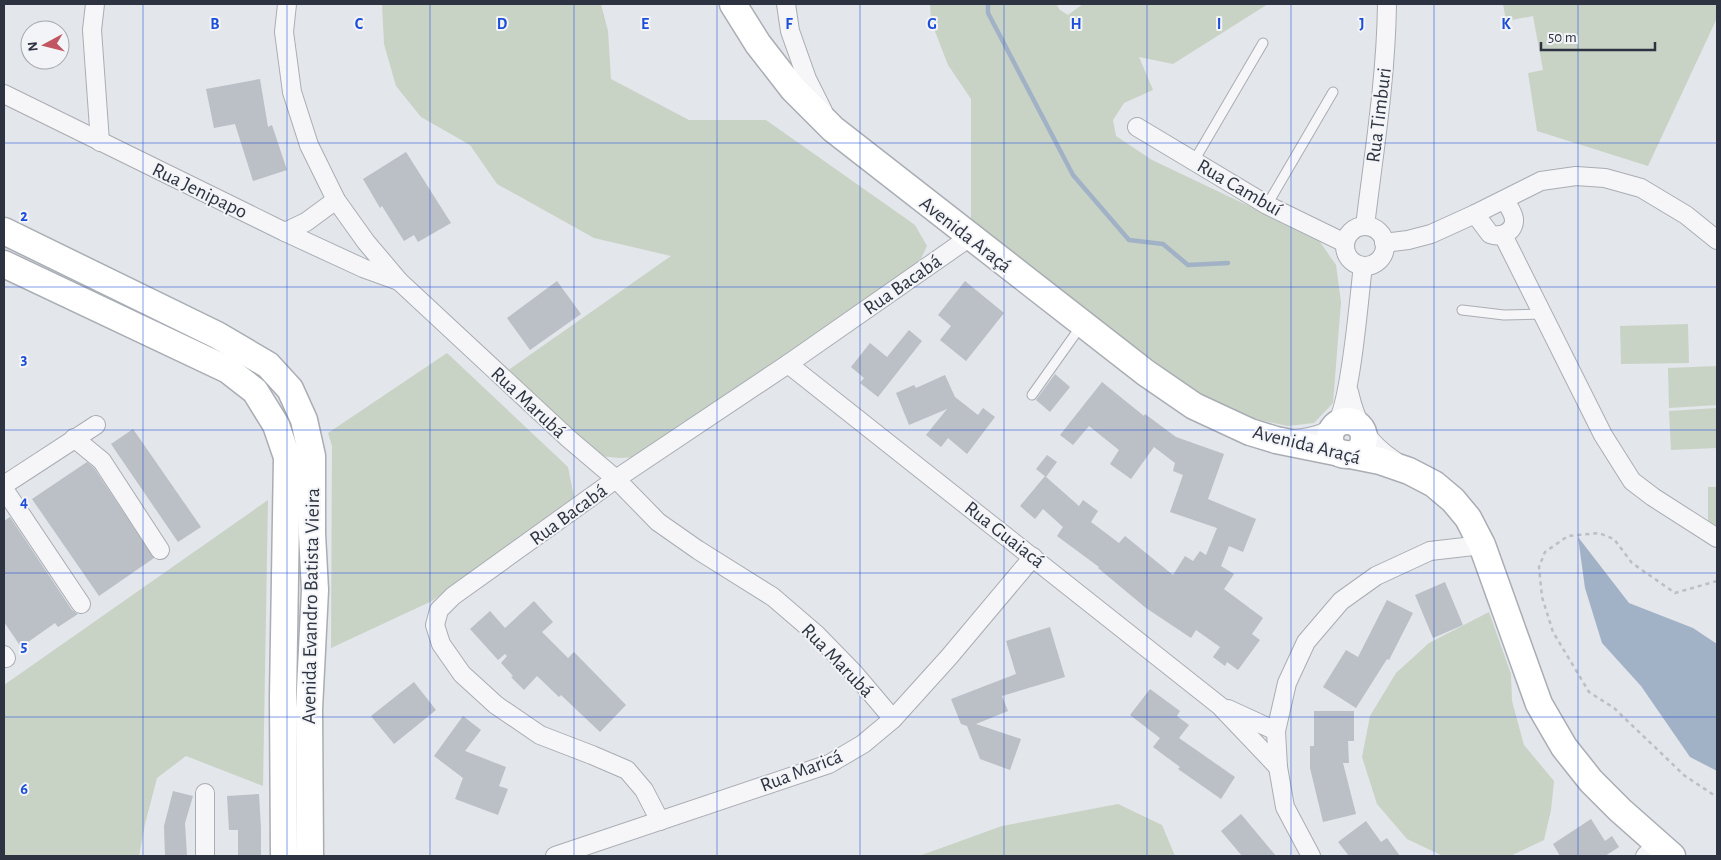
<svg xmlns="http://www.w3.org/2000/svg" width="1721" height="860" font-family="'Alegreya Sans',sans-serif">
<rect width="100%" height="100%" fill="#e3e6ea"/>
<g fill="#c8d3c5">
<polygon points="382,4 601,4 608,31 611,79 689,120 766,120 915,225 927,246 918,265 640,457 620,458 599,456 507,371 671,256 594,238 497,184 470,145 421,117 396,86 384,44"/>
<polygon points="930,4 1056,4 1060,10 1068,15 1083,4 1268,4 1173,64 1139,57 1153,90 1124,103 1113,120 1116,136 1152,160 1318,239 1336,265 1341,302 1333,403 1314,423 1288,426 1255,419 1200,395 971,224 971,99 948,65 931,21"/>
<polygon points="1503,4 1717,4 1717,18 1648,166 1537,131 1528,73 1543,70 1533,16 1506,21"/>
<polygon points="1688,324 1689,363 1621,364 1620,326"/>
<polygon points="447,353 568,467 574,497 432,601 331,648 332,446 328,433"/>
<polygon points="1717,366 1717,405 1669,408 1668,368"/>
<polygon points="1717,408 1717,448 1671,450 1669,411"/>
<rect x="1708" y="487" width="9" height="40"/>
<polygon points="268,500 263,786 186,756 157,778 145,824 139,856 4,856 4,685"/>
<polygon points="1489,612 1511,674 1512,701 1524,745 1554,781 1551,810 1544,840 1510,856 1443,856 1407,839 1377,804 1362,757 1370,716 1396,673 1429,643"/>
<polygon points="1118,804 1162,825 1175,856 919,856 1002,826"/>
</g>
<polygon fill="#a2b2c6" points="1578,537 1629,603 1693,628 1717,644 1717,771 1690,757 1641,686 1602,643 1585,588"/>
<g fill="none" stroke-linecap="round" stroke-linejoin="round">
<polyline stroke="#a2b2c6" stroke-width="4.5" points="988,4 988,13 1073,175 1129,240 1163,244 1188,265 1228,263"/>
</g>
<g fill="#bbbfc6">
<polygon points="260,79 268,127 272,125 287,170 253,181 235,124 214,128 206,89"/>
<polygon points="406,152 451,223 418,242 414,235 404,241 382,206 380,208 363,179"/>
<polygon points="557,281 581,314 530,350 507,318"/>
<polygon points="965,281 1004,313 966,361 940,340 951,326 938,315"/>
<polygon points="909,330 922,341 878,397 860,383 864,378 851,367 870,343 887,357"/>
<polygon points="1055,374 1070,387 1050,412 1036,400"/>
<polygon points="945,375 955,397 978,415 983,408 995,417 967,454 948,438 941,447 926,435 947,409 909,425 896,393 914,385 916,388"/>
<polygon points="1102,382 1144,416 1145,414 1176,437 1224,454 1208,499 1256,519 1243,552 1229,546 1221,566 1234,574 1224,589 1263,618 1252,634 1260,640 1238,670 1227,662 1225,666 1213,657 1220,647 1196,630 1191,638 1146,608 1098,568 1099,567 1057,536 1063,527 1043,509 1035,519 1020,506 1045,476 1079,506 1083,500 1098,511 1091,522 1119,543 1125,536 1173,575 1185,556 1193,561 1200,551 1206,555 1217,528 1170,512 1183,475 1173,471 1175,463 1154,447 1131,479 1110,464 1119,450 1089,426 1073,445 1060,435"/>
<polygon points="133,429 201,527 178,542 111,444"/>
<polygon points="1047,455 1057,462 1046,477 1036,469"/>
<polygon points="87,462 94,468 154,558 99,596 32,499"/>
<polygon points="10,517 72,610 78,614 58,627 55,623 21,647 4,622 4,521"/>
<polygon points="1445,582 1463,625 1433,638 1415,595"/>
<polygon points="1387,600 1413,613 1389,660 1387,659 1356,708 1323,687 1346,650 1358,657"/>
<polygon points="534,601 553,622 542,632 568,658 574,652 626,705 600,732 561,695 559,697 537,676 524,690 511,677 513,676 501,663 507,656 505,654 498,660 470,629 490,611 505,628"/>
<polygon points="1050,627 1065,677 1002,696 1008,711 976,724 1021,739 1010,770 980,759 967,726 961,724 951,699 1016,674 1006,641"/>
<polygon points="414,682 436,710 394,744 371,716"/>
<polygon points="1150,689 1180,711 1177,716 1189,725 1179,738 1235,777 1221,799 1178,769 1180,767 1153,747 1160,738 1130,715"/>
<polygon points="1314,711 1354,711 1354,741 1348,741 1349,763 1343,763 1356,814 1323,822 1310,768 1310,746 1314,746"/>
<polygon points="463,716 481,730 465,751 506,767 499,786 508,789 498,815 455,799 463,778 434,756"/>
<polygon points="173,791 193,796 185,823 187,856 165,856 164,826"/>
<polygon points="259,794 261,828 261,856 238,856 238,830 229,830 227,796"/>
<polygon points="1241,814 1276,856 1242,856 1221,831"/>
<polygon points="1591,819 1605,841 1612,836 1619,847 1605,856 1560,856 1553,844"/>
<polygon points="1366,821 1381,842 1387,838 1400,856 1349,856 1338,842"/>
</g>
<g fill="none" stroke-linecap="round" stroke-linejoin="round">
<g stroke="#a9adb4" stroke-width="11">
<g id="lane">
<polyline points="1194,161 1263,43"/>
<polyline points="1267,205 1333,92"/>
<polyline points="1462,310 1504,315 1543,314"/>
<polyline points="1032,395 1081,326"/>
</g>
</g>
<g stroke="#a9adb4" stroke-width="20">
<g id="street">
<polyline points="95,4 92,30 100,142"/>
<polyline points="287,4 284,32 292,92 309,145 336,200 366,242 399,281 569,439 616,479 658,522 698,550 773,597 816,634 854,673 893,719"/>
<polyline points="786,4 790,31 807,79 823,111"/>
<polyline points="4,94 285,232 363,268 399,281"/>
<polyline points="1137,127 1267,205 1345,243"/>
<path d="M1475,214l15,20c11,4 25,-2 24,-15 -1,-7 -6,-13 -9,-19"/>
<path d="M1365,226c9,-74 21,-147 22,-222"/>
<circle cx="1365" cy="246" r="20"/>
<polyline points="285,232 306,222 336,200"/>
<polyline points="1503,235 1603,435 1632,481 1653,497 1717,538"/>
<polyline points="1384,243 1408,240 1431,234 1475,214 1541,181 1576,176 1605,178 1641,188 1686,215 1717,240"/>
<polyline points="788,364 1220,706 1278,767"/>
<path d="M1349,392c7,32 18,50 46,69"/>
<polyline points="74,438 102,461 160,550"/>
<path d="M1293,439c12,-1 30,-4 40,-12 18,-15 26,-133 30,-161"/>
<polyline points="4,485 96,425"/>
<polyline points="4,489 81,604"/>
<polyline points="4,655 6,658"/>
<polyline points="1228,709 1276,731"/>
<polyline points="660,821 644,790 627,770 592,755 540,735 496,705 462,674 441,644 435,625 439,610 453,596 616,479 788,364 970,237"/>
<polyline points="205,856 205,793"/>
<polyline points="555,856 829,764 863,744 893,719 949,657 1033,557"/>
<polyline points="1311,856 1285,807 1278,767 1276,731 1287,683 1306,642 1341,601 1376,576 1430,551 1482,545"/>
<polyline points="1645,856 1658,842"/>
</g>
</g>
<g stroke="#a9adb4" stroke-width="29">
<g id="secondary">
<polyline points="733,4 758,44 793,89 833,129 1146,373 1194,406 1250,432 1276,440 1380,461 1409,471 1434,484 1453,500 1468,518 1482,545 1539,704 1564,747 1591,781 1620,810 1672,856"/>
<polyline points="4,231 217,335 268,365 290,389 304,420 312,456 312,534 315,590 309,709 310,856"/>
<polyline points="4,264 228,370 255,391 276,425 287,457 283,698 284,856"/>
<circle cx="1347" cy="438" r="17"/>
</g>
</g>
<polyline stroke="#bebfc4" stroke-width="2.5" stroke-dasharray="4 4" stroke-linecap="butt" points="1717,581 1675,593 1632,563 1614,539 1599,533 1568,536 1545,552 1539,567 1542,597 1553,632 1589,692 1614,708 1685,776 1717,797"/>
<use href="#lane" stroke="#f6f6f8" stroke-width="9"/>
<use href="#street" stroke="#f6f6f8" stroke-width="18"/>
<use href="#secondary" stroke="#fff" stroke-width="26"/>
</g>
<path fill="none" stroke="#1d4ed8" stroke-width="1" stroke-opacity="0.55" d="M143,4v852M287,4v852M430,4v852M574,4v852M717,4v852M860,4v852M1004,4v852M1147,4v852M1291,4v852M1434,4v852M1578,4v852M4,143h1713M4,287h1713M4,430h1713M4,573h1713M4,717h1713"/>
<g text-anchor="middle" stroke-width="4" stroke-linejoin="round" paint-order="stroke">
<g font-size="20" fill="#2d3340" stroke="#f3f4f7">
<text transform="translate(1378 115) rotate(-83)" y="7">Rua Timburi</text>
<text transform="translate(1240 187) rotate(30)" y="7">Rua Cambuí</text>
<text transform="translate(200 190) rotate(26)" y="7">Rua Jenipapo</text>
<text transform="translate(966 234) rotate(38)" y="7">Avenida Araçá</text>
<text transform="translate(902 284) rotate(-35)" y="7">Rua Bacabá</text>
<text transform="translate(529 402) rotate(43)" y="7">Rua Marubá</text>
<text transform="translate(1307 444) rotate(14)" y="7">Avenida Araçá</text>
<text transform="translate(568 514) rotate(-36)" y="7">Rua Bacabá</text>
<text transform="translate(1005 534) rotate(38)" y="7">Rua Guaiacá</text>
<text transform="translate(310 606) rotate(-89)" y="7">Avenida Evandro Batista Vieira</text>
<text transform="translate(838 660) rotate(46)" y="7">Rua Marubá</text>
<text transform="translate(801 770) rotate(-21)" y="7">Rua Maricá</text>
</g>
</g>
<g font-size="16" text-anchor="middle" font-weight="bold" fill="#1d4ed8" stroke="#f3f4f7" stroke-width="4" stroke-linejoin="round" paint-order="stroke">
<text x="215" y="29">B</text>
<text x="359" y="29">C</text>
<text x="502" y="29">D</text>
<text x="645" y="29">E</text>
<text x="789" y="29">F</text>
<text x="932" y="29">G</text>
<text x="1076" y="29">H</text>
<text x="1219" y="29">I</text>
<text x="1362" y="29">J</text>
<text x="1506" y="29">K</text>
<text x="24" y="221">2</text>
<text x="24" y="364">3</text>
<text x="24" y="507">4</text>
<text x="24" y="651">5</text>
<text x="24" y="794">6</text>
</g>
<rect width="1721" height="860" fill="none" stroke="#2d3340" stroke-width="10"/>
<g transform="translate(45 45) rotate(263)"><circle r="24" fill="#f3f4f7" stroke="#a4a7ae"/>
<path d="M0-4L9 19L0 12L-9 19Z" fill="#c15662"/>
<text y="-8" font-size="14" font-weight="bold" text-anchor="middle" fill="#2d3340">N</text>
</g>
<path d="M1541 42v8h114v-8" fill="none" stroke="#2d3340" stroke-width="2.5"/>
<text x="1548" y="42" font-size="15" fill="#2d3340" stroke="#f3f4f7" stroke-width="4" paint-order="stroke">50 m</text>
</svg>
